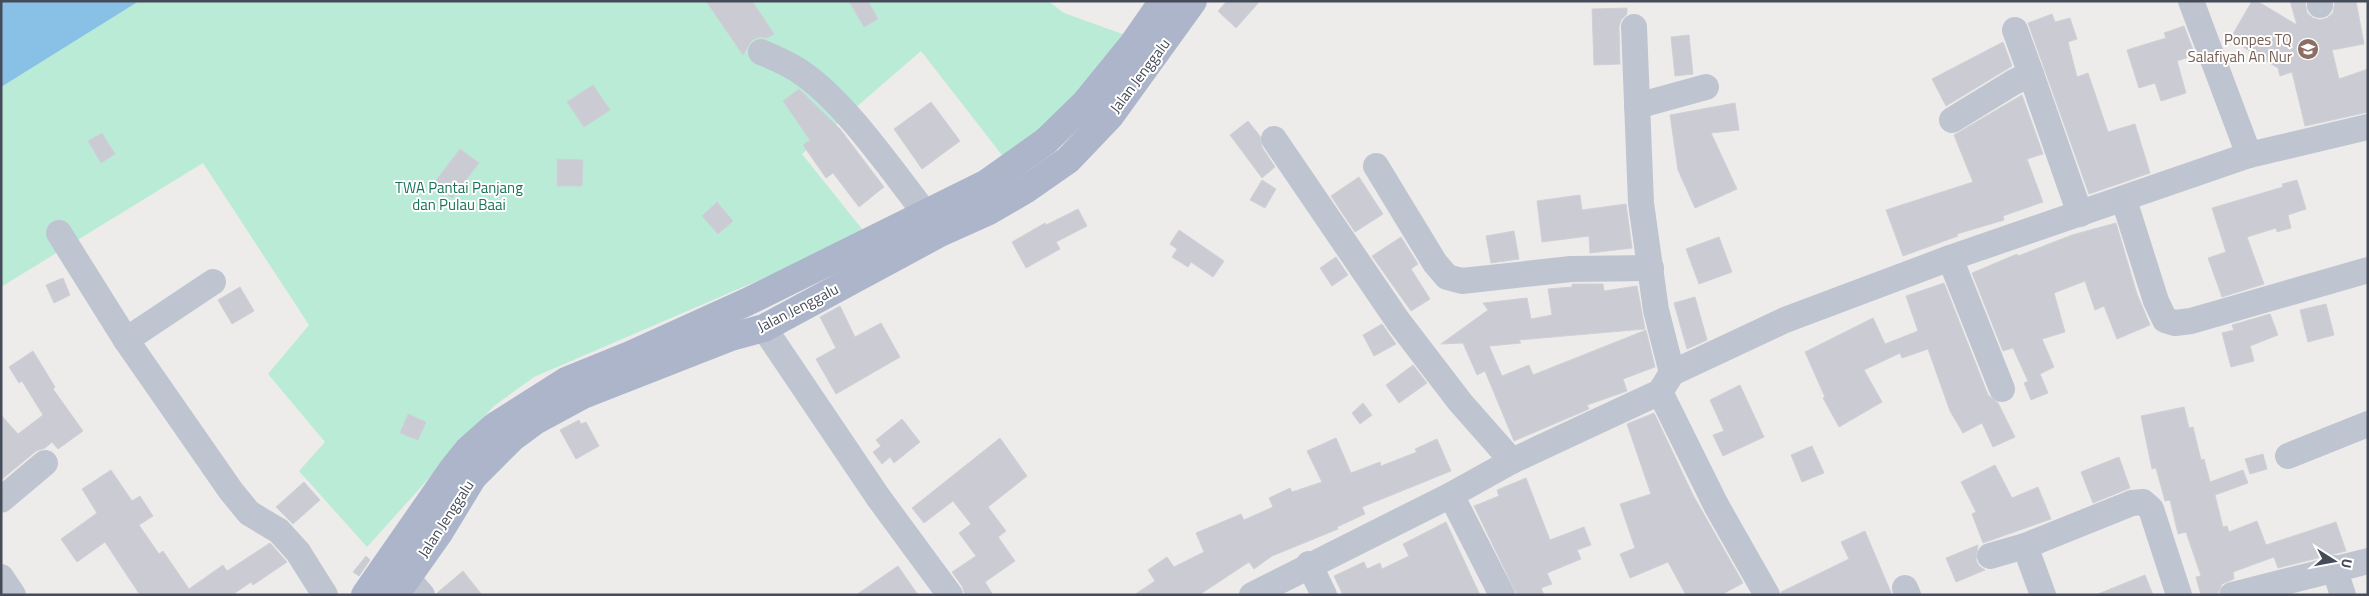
<svg xmlns="http://www.w3.org/2000/svg" width="2369" height="596" font-family="'Titillium Web',sans-serif">
<rect width="100%" height="100%" fill="#eeeceb"/>
<polygon fill="#baebd7" points="1,1 1048,1 1064,13 1128,36 1074,101 1005,159 921,51 802,154 866,234 534,377 494,406 367,547 299,471 325,442 268,374 309,325 203,163 1,287"/>
<polygon fill="#89c0e6" points="1,1 139,1 1,87"/>
<g fill="#cbccd3" stroke="#d0d0d7">
<polygon points="706,1 752,1 774,34 767,38 760,37 752,40 743,55"/>
<polygon points="849,1 868,1 878,19 864,27"/>
<polygon points="1227,1 1260,1 1236,28 1218,11"/>
<polygon points="2252,1 2257,1 2297,25 2290,1 2305,1 2307,13 2313,18 2320,20 2327,18 2333,13 2335,1 2356,1 2364,44 2332,50 2339,79 2368,69 2368,112 2305,126 2292,72 2280,76 2278,68 2230,39"/>
<polygon points="1627,8 1627,14 1621,20 1619,27 1620,64 1594,65 1592,9"/>
<polygon points="2052,14 2055,22 2070,18 2077,39 2068,42 2077,77 2088,73 2108,132 2135,124 2150,173 2089,194 2028,23"/>
<polygon points="2184,26 2195,55 2177,61 2186,93 2161,101 2155,83 2139,88 2127,50 2166,38 2164,33"/>
<polygon points="1689,35 1693,74 1675,76 1671,37"/>
<polygon points="2003,42 2012,66 1946,106 1932,79"/>
<polygon points="593,85 610,110 584,127 567,102"/>
<polygon points="799,89 840,129 884,187 859,207 833,173 826,178 803,145 810,140 783,101"/>
<polygon points="2022,95 2043,154 2027,159 2043,202 2003,216 2004,220 1957,234 1958,236 1903,256 1886,210 1973,182 1954,135"/>
<polygon points="931,102 960,141 922,169 894,129"/>
<polygon points="1735,103 1739,130 1711,133 1737,189 1695,208 1678,170 1670,115"/>
<polygon points="1248,121 1260,136 1262,147 1275,167 1262,178 1230,135"/>
<polygon points="102,133 115,154 101,163 88,141"/>
<polygon points="460,149 479,163 452,198 434,183"/>
<polygon points="557,159 583,160 582,186 557,186"/>
<polygon points="1359,177 1383,214 1355,232 1331,196"/>
<polygon points="1262,180 1276,189 1265,208 1250,200"/>
<polygon points="2297,180 2306,209 2288,215 2291,228 2277,232 2276,228 2247,237 2264,284 2222,297 2208,258 2226,252 2212,208 2283,187 2282,184"/>
<polygon points="1580,195 1582,210 1626,204 1632,248 1590,253 1589,236 1542,242 1537,201"/>
<polygon points="717,202 733,221 718,234 702,216"/>
<polygon points="1078,209 1087,226 1056,242 1060,249 1026,268 1012,242 1045,223 1046,225"/>
<polygon points="2116,223 2137,294 2150,325 2117,339 2104,306 2095,310 2085,281 2054,293 2065,332 2042,339 2054,367 2040,374 2048,393 2031,400 2024,383 2028,381 2013,348 2003,351 1972,273 2017,254 2018,256 2072,235"/>
<polygon points="1179,230 1224,261 1213,277 1191,262 1188,267 1172,257 1177,249 1170,244"/>
<polygon points="1514,231 1519,259 1491,263 1486,236"/>
<polygon points="1401,237 1418,264 1411,269 1430,299 1411,311 1372,256"/>
<polygon points="1719,237 1732,272 1699,284 1686,249"/>
<polygon points="1336,257 1348,275 1332,286 1320,268"/>
<polygon points="63,278 70,295 54,303 46,285"/>
<polygon points="1944,283 1988,395 1998,403 2015,437 1993,447 1982,423 1963,433 1950,411 1928,349 1902,358 1900,353 1864,370 1882,402 1839,427 1823,398 1825,397 1805,352 1873,318 1885,344 1918,331 1906,296"/>
<polygon points="1572,284 1603,284 1604,291 1637,286 1645,329 1519,340 1521,343 1489,346 1502,376 1529,365 1533,375 1646,330 1655,367 1623,379 1627,391 1587,405 1589,409 1514,441 1485,371 1477,375 1463,343 1441,344 1488,310 1483,303 1527,298 1531,319 1552,315 1548,289 1572,287"/>
<polygon points="240,287 254,311 232,324 218,300"/>
<polygon points="1695,297 1707,340 1687,349 1674,303"/>
<polygon points="2326,304 2334,335 2308,342 2300,310"/>
<polygon points="840,306 855,337 881,323 900,357 836,394 816,359 836,348 820,317"/>
<polygon points="2270,314 2278,335 2250,346 2254,361 2231,367 2222,333 2234,330 2232,325"/>
<polygon points="1382,324 1396,344 1374,356 1363,335"/>
<polygon points="33,351 55,387 53,389 83,431 58,449 52,442 45,448 36,451 1,480 1,415 18,434 43,415 22,381 19,383 9,367"/>
<polygon points="1413,365 1427,383 1399,403 1386,385"/>
<polygon points="1740,385 1764,437 1723,456 1713,435 1724,431 1710,400"/>
<polygon points="1363,403 1372,415 1360,424 1352,413"/>
<polygon points="2184,407 2189,428 2193,427 2201,460 2204,459 2210,482 2243,470 2248,483 2215,495 2223,527 2227,526 2229,532 2257,521 2266,545 2336,522 2346,551 2278,568 2274,557 2233,572 2234,579 2222,584 2217,595 2201,595 2196,577 2201,576 2186,532 2178,534 2170,500 2165,501 2156,468 2152,469 2141,416"/>
<polygon points="1654,413 1693,495 1743,583 1721,595 1686,595 1668,562 1630,578 1620,554 1635,548 1620,504 1651,494 1627,424"/>
<polygon points="408,414 426,422 418,440 400,433"/>
<polygon points="902,419 920,442 894,463 890,457 882,464 873,452 881,446 876,440"/>
<polygon points="579,420 581,424 586,422 599,446 576,459 560,430"/>
<polygon points="1000,438 1027,476 988,507 1006,531 998,537 1015,561 985,582 993,595 965,595 962,586 952,572 976,556 959,533 971,524 953,501 924,523 912,508"/>
<polygon points="1336,438 1351,473 1380,462 1381,466 1417,452 1415,449 1437,439 1451,471 1362,507 1365,514 1337,527 1338,529 1272,556 1254,569 1249,562 1199,595 1134,595 1155,581 1148,570 1167,557 1174,567 1204,552 1196,533 1241,514 1244,520 1273,507 1269,498 1290,488 1292,492 1322,482 1307,451"/>
<polygon points="1812,446 1824,473 1802,482 1791,455"/>
<polygon points="2263,454 2267,469 2250,474 2245,459"/>
<polygon points="2119,457 2130,488 2093,503 2081,472"/>
<polygon points="1995,465 2012,498 2038,487 2051,519 1983,543 1972,514 1976,512 1961,482"/>
<polygon points="111,470 132,501 140,496 153,516 139,525 159,554 163,551 189,589 223,565 227,571 270,543 287,562 253,585 251,582 232,595 140,595 105,542 77,562 61,539 97,513 82,489"/>
<polygon points="1526,478 1550,540 1584,527 1591,545 1577,550 1581,559 1547,573 1552,584 1541,588 1544,595 1517,595 1474,506 1499,496 1497,490"/>
<polygon points="304,482 320,500 293,524 276,507"/>
<polygon points="1446,522 1480,595 1343,595 1334,576 1364,562 1367,569 1380,563 1382,569 1409,556 1403,544"/>
<polygon points="1865,531 1892,595 1782,595 1781,592 1849,559 1841,542"/>
<polygon points="1978,545 1976,560 1979,566 1985,570 1956,582 1946,558"/>
<polygon points="366,556 370,560 359,576 353,572"/>
<polygon points="898,566 918,595 856,595"/>
<polygon points="463,571 482,595 437,595 437,593"/>
<polygon points="2145,575 2153,595 2098,595 2098,594"/>
</g>
<g fill="none" stroke-linecap="round" stroke-linejoin="round">
<g stroke="#bfc5d0" stroke-width="26">
<polyline points="2191,1 2249,155"/>
<polyline points="2320,1 2320,5"/>
<polyline points="1634,27 1641,203 1656,310 1672,373"/>
<polyline points="2015,30 2031,74"/>
<path d="M761,52c14,6 29,12 41,21 44,30 90,98 124,141"/>
<polyline points="1637,106 1706,87"/>
<polyline points="1952,120 2014,82 2031,74 2080,214"/>
<polyline points="1274,139 1398,321 1460,402 1512,461"/>
<polyline points="1376,166 1435,263 1447,277 1462,281 1571,269 1651,268"/>
<polyline points="2124,200 2156,301 2165,320 2175,323 2191,321 2368,270"/>
<polyline points="59,233 126,340 231,491 249,513 279,531 298,552 325,595"/>
<polyline points="1950,258 2002,389"/>
<polyline points="764,328 878,497 950,595"/>
<polyline points="126,340 213,282"/>
<polyline points="1660,392 1716,505 1767,595"/>
<polyline points="2288,456 2368,424"/>
<polyline points="1451,495 1502,595"/>
<polyline points="1,500 45,463"/>
<polyline points="2025,546 2043,595"/>
<polyline points="1990,556 2025,546 2132,503 2143,502 2151,509 2179,595"/>
<polyline points="1309,564 1324,595"/>
<polyline points="2334,568 2343,595"/>
<polyline points="1,577 13,595"/>
<polyline points="407,578 422,595"/>
<polyline points="1905,588 1908,595"/>
<polyline points="1252,595 1451,495 1512,461 1660,392 1672,373 1785,320 1950,258 2249,155 2368,127"/>
<polyline points="2232,595 2368,561"/>
</g>
<g stroke="#acb5ca" stroke-width="28">
<polyline points="365,595 452,470 468,450 495,426 566,381 630,355 747,302 987,183 1046,141 1085,103 1133,44 1163,1"/>
<polyline points="395,595 439,533 473,477 512,438 535,421 583,395 731,337 764,328 940,233 989,211 1025,190 1068,160 1110,116 1193,1"/>
</g>
</g>
<defs>
<g id="school-disc" transform="scale(1.125)"><circle r="9.5" fill="#8d6e63" stroke="#fff"/><path d="M0-5L7-2L0 1L-7-2ZM-4 1L0 2.5L4 1V4Q0 6-4 4Z" fill="#fff"/></g>
</defs>
<g fill-rule="evenodd">
<use href="#school-disc" x="2308" y="49"/>
</g>
<g text-anchor="middle" stroke-width="4" stroke-linejoin="round" paint-order="stroke">
<g font-size="15" fill="#785e54" stroke="#fff" text-anchor="end">
<text x="2292" y="45">Ponpes TQ<tspan x="2292" dy="17">Salafiyah An Nur</tspan></text>
</g>
<g font-size="15" fill="#454b58" stroke="#fff">
<text transform="translate(1140 76) rotate(-53)" y="5">Jalan Jenggalu</text>
<text transform="translate(798 308) rotate(-27)" y="5">Jalan Jenggalu</text>
<text transform="translate(446 519) rotate(-57)" y="5">Jalan Jenggalu</text>
</g>
<g font-size="15" fill="#1a7459" stroke="#fff">
<text x="459" y="193">TWA Pantai Panjang<tspan x="459" dy="17">dan Pulau Baai</tspan></text>
</g>
</g>
<rect width="2369" height="596" fill="none" stroke="#454b58" stroke-width="5"/>
<g transform="translate(2334 561) rotate(101)" stroke="#ffffff" stroke-width="4" paint-order="stroke">
<path d="M0-4L9 19L0 12L-9 19Z" fill="#454b58"/>
<text y="-8" font-size="14" font-weight="bold" text-anchor="middle" fill="#454b58">U</text>
</g>
</svg>
